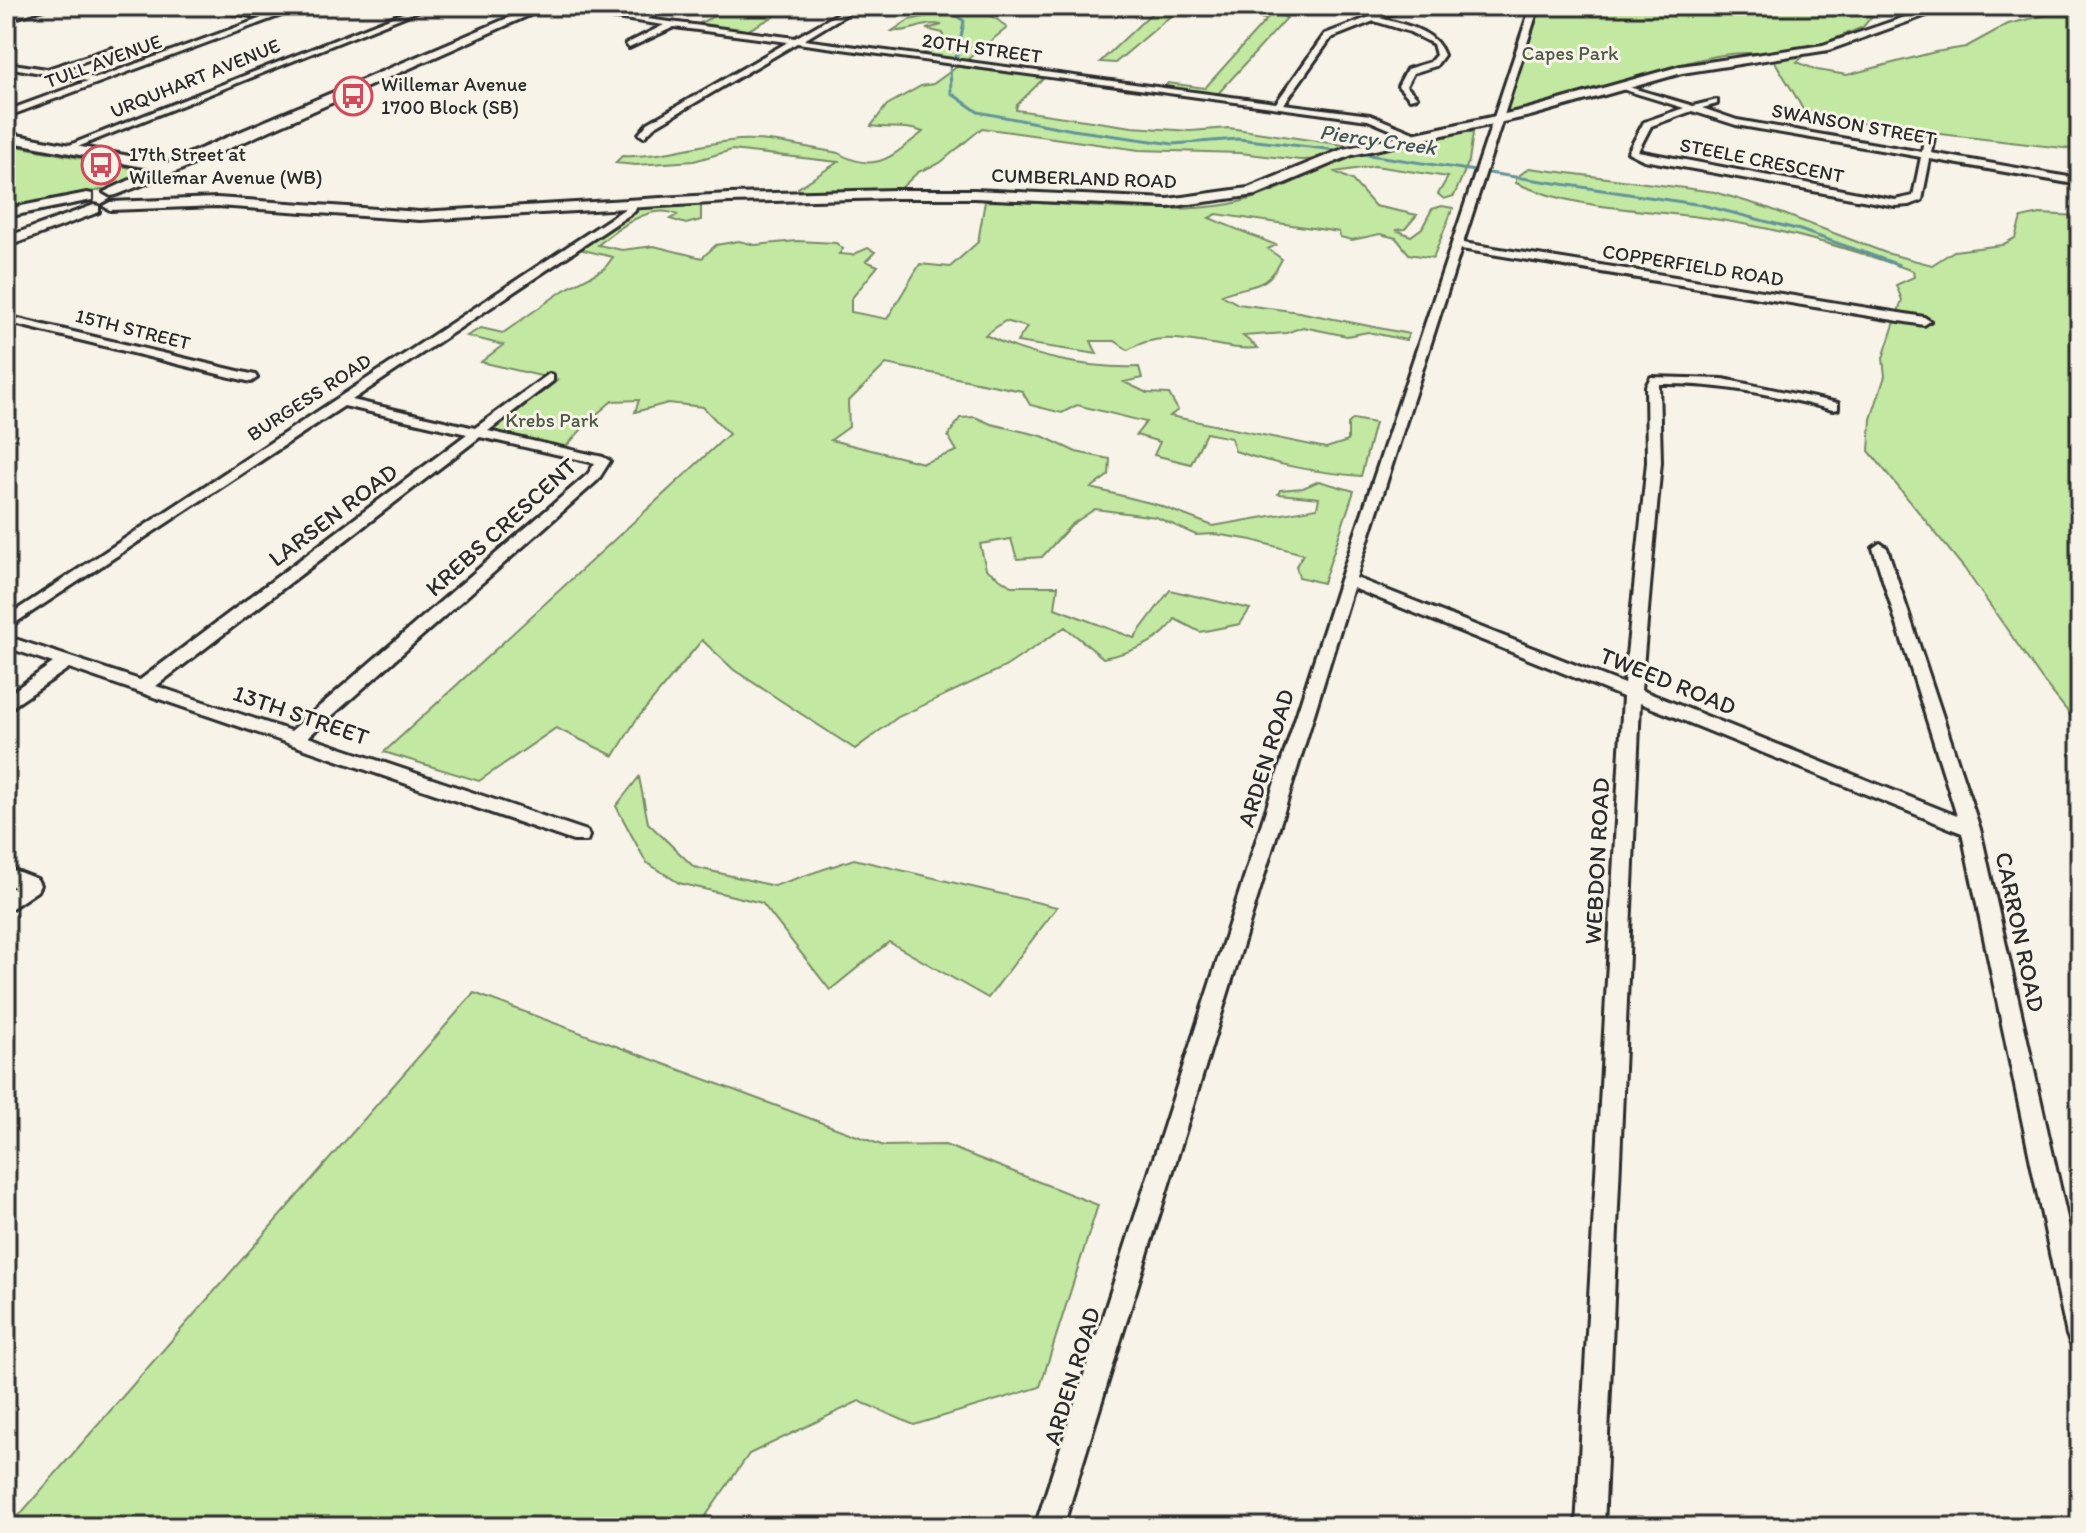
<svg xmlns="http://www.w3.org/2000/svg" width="2086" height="1533" font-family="Itim,sans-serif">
<rect width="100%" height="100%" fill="#f7f3e8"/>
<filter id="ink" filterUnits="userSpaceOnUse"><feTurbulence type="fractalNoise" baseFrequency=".0125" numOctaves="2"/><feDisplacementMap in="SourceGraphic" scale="16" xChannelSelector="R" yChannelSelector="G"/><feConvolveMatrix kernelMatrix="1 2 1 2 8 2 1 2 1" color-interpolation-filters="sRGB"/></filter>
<g filter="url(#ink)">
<g fill="#c3e8a2" stroke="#778a66" stroke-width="2">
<polygon points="720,6 793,6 741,34 692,27 730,8"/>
<path d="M917,6c30,0 67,-3 90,22l-44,35 84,12 -30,30 -1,5 116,17 59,4 38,-3 135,20 -32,11 -32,1 -60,-7 -101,-3 -157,-22 -42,35 -22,9 -23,22 -95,3 -2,-9 40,-26 -106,-12 -38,11 -58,4 -21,-2 7,-7c41,2 78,-13 117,-16 31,-2 68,8 99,13 39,22 55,2 85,-21 -15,-7 -34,-3 -52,-6l16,-21 34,-19 12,-2 28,-20 -49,-7 16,-5 15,-13v-6l-17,-4 16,-4c-18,-4 -30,8 -50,6l17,-11 33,-7z"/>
<path d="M1141,6c46,0 102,-6 146,12l-72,79 -54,-7 7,-7 37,5 62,-69 -88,-10 -64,54 -15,-1 57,-54z"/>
<path d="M1535,6h252l78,8 7,2 -9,11 -49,20 -17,15 20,8 30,5 88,-23 31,-5 42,-23 43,-10h29v136l-201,-23 -76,-17c-9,-19 -22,-36 -31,-54 -27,-8 -66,1 -94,9l3,5 -184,49z"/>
<path d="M1462,129l11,4 -4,28 -15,35 -10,3 -6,-5 10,-17 -73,-11 -40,6 17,8 23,26 42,9 -12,14 -9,1 15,6 11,-8 10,-19 10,-3 11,2 -20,50 -24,-4 -13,-16 -16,-4 -28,6 -12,-3 -1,-5 -122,-18 -8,4 67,27 -8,4 14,10c-16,33 -32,24 -60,36l16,9 61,8 110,22 -3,6 -38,-8 -21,4 -44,-9 -17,6 -43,3 15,12c-44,4 -88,-24 -130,2l-13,-9h-24l6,13 -80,-12 10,-15 -22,-6 -20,14c46,22 102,34 154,32l3,11 -18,4 23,11 22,1 9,16 -8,6 156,32 22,-7v-17l5,-5 22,4 -14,53c-46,-4 -82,-10 -126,-25l-4,-13 -25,-5 -15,31 -37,-9 6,-13 -24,-7 10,-13 -69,-17 -15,8 -32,-8 -8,-14 -136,-27 -38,38 1,25 -18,13 92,23 34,-12 -9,-15 12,-18 15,-1 16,7 51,12 34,16 34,7 -1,16 -18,13 67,17 55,21 104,-18 2,-10 -41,-4 2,-4 23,-2 16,-7 35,10 -31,92 -24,-6 -3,-11 7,-12 -51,-14 -37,-6 -19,1 -40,-18 -61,-8 -24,16 -29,32 -25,2 -6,-20 -31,5 6,25 25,17h47l-3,22 79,30 36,-48 80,19 -10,15 -40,8 -25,-13c-14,24 -46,34 -72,39l-38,-31 -60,40 -107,50 -43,32 -121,-79 -32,-30 -66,80 -22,36 -58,-28 -77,53 -95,-29 345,-318 -26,-27 -35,-4 -33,9 4,-12 -27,1 -21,18 -31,34 -69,-21 67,-52 -77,-18 22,-17 -36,-9 14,-8 22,5 61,-43 40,-21 9,-12 -34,-8 61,-42 61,-3v16l-15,4 -16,-5 7,-4c-26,-13 -60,14 -79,30l24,5 32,-4 48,12 14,-13 23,-4 16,4 42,-4 39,2 7,6 -4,5 13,1 16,-7 7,4 -9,9 12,5 -27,33v13l36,7 33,-55 30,3 28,-25 7,-41c76,0 172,16 245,3 42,-8 79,-31 119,-46 37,-14 75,-21 113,-29z"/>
<polygon points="6,144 147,171 147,173 111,188 6,209"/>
<path d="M1529,168l186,24 53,16 118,45 46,12 22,-14 48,-6 13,-7 6,-20 19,-4 40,2v511l-37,-46 -79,-113 -95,-117 2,-32 14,-43 -2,-18 19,-58 -6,-15 18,-8 -1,-6c-66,-24 -136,-43 -206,-53 -63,-9 -131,-8 -191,-35v-5z"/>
<polygon points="639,777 648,823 694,867 774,886 854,859 1057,907 988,998 889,942 830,990 762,903 679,883 646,862 616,806"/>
<polygon points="474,993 884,1146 945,1145 1098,1205 1040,1387 914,1425 859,1401 749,1454 698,1527 9,1527"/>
</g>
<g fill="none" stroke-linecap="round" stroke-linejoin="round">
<polyline stroke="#639398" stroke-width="3" points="942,6 964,21 958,54 950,62 951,93 978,112 1073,130 1173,144 1238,139 1336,150 1702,205 1800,230 1899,265"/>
<g stroke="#2b2b2b" stroke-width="6">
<g id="street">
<polygon points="41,6 53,6 6,21 6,17"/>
<polygon points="192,6 270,15 295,6 306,6 6,117 6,111 88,81 6,67 6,63 47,69 112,48 112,52 56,71 97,78 262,18"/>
<polygon points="420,6 430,6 70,150 62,148"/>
<path d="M553,6l85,11 23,-11h10l-24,13 148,19 56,-32h9l-56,34 472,63 49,-69 63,-24 2,-4h8l-4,7 -14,5c24,7 55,11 64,37l-8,11 -23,7 -7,13 11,11 -7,2 -12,-13 9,-17 23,-7 6,-7 -3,-11 -23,-12 -36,-11 -43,17 -47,66 86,11 46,19 -3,5 -45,-19 -571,-77 -143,84 -10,10 -5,-3 9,-11 140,-81 -114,-15 -45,21 -3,-4 38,-19 -124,-18z"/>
<path d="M1531,6h8l-76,237 461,74 6,4 -6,4 -463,-76 -105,329 268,106 23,-222 -1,-76 5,-9 72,2 115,24v6l-5,1c-57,-15 -114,-27 -174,-26l2,78 -20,228 316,126 -84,-268 7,-5 7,5 93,281 100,447v72l-9,-4 -4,-9 -105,-502 -322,-130 -36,824h-28l47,-830 -270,-109 -290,939h-28l305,-947z"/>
<polygon points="1821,6 1871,10 1867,12"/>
<path d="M1622,85l71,21 24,-6v4l-15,4 35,12 185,32 2,-15 5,-3 5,3 -3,16 149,26v6l-150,-26 -8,41 -12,5 -15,1 -251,-46 -16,-8 16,-30 40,-14 -62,-19zM1692,111l44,14 185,32 -8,39 -18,4 -257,-49 13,-25z"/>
<path d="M632,201l5,3 -2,7 -283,189 123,28 74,-54 4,1v6l-65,50 115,26 7,4 -12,19 -290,257 279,94 2,5 -2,5h-14l-504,-173 -63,43v-15l47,-33 -47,-16v-11l134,44 327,-246 -123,-28 -338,223v-12l620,-409zM480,437l115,26 -7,11 -297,257 -135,-45z"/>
<polygon points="6,316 255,375 257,378 251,382 6,322"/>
<polygon points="6,867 37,879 40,885 37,891 6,912 6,893 14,887 6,883"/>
</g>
</g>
<g stroke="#2b2b2b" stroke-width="6">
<g id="secondary">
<polygon points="536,6 550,6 178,171 116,195 111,196 104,192 154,169 6,141 6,133 167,163"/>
<polygon points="1937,6 1952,6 1829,50 1682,73 1530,116 1352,155 1256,195 1168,207 974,198 895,198 729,202 420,220 217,206 110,210 103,206 110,202 217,198 420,212 729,194 895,190 974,190 1168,199 1248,188 1343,149 1528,109 1681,66 1823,45"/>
<polygon points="87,193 92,194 92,200 6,217 6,209"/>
<polygon points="94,205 99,206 99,212 6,247 6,237"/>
</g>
</g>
<use href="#street" fill="#f7f3e8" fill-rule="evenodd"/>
<use href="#secondary" fill="#f7f3e8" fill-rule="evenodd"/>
</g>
</g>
<defs>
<g id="bus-ring" transform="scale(2)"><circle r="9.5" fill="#f7f3e8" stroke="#d1495b" stroke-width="1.5"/><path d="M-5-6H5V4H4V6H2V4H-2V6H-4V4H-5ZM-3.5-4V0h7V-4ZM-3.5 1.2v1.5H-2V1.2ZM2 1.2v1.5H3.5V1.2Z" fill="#d1495b"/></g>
</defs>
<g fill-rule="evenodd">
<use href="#bus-ring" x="353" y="96"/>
<use href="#bus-ring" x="101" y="165"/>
</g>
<g text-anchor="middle" stroke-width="6" stroke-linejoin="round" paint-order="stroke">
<g font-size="20" fill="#2b2b2b" stroke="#f7f3e8">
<text transform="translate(982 48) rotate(8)" y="7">20TH STREET</text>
<text transform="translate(103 61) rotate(-20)" y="7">TULL AVENUE</text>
<text transform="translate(195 78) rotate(-22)" y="7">URQUHART AVENUE</text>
<text transform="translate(1854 124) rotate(10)" y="7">SWANSON STREET</text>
<text transform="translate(1762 160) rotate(11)" y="7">STEELE CRESCENT</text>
<text transform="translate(1084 178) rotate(2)" y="7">CUMBERLAND ROAD</text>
<text transform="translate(1693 265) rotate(9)" y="7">COPPERFIELD ROAD</text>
<text transform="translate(133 329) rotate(14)" y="7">15TH STREET</text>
<text transform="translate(309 397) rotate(-33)" y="7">BURGESS ROAD</text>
</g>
<g font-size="20" fill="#515a49" stroke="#f7f3e8">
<text x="1570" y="60">Capes Park</text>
<text x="552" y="427">Krebs Park</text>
</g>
<g font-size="20" fill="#2b2b2b" stroke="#f7f3e8" text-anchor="start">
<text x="381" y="91">Willemar Avenue<tspan x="381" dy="23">1700 Block (SB)</tspan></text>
<text x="129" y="161">17th Street at<tspan x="129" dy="23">Willemar Avenue (WB)</tspan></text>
</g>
<g font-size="22" font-style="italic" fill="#425658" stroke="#f7f3e8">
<text transform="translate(1378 139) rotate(8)" y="8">Piercy Creek</text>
</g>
<g font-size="24" fill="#2b2b2b" stroke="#f7f3e8">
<text transform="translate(333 515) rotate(-37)" y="8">LARSEN ROAD</text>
<text transform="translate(501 527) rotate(-42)" y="8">KREBS CRESCENT</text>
<text transform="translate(1668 681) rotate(22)" y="8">TWEED ROAD</text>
<text transform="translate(301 715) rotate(19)" y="8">13TH STREET</text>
<text transform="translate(1266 758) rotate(-73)" y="8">ARDEN ROAD</text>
<text transform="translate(1597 861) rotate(-87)" y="8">WEBDON ROAD</text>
<text transform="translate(2020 932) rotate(78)" y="8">CARRON ROAD</text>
<text transform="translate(1072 1376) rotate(-73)" y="8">ARDEN ROAD</text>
</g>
</g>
<rect width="2086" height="1533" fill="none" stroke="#f7f3e8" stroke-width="32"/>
<rect x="16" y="16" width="2054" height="1501" fill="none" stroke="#2b2b2b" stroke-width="3" filter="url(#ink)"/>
</svg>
